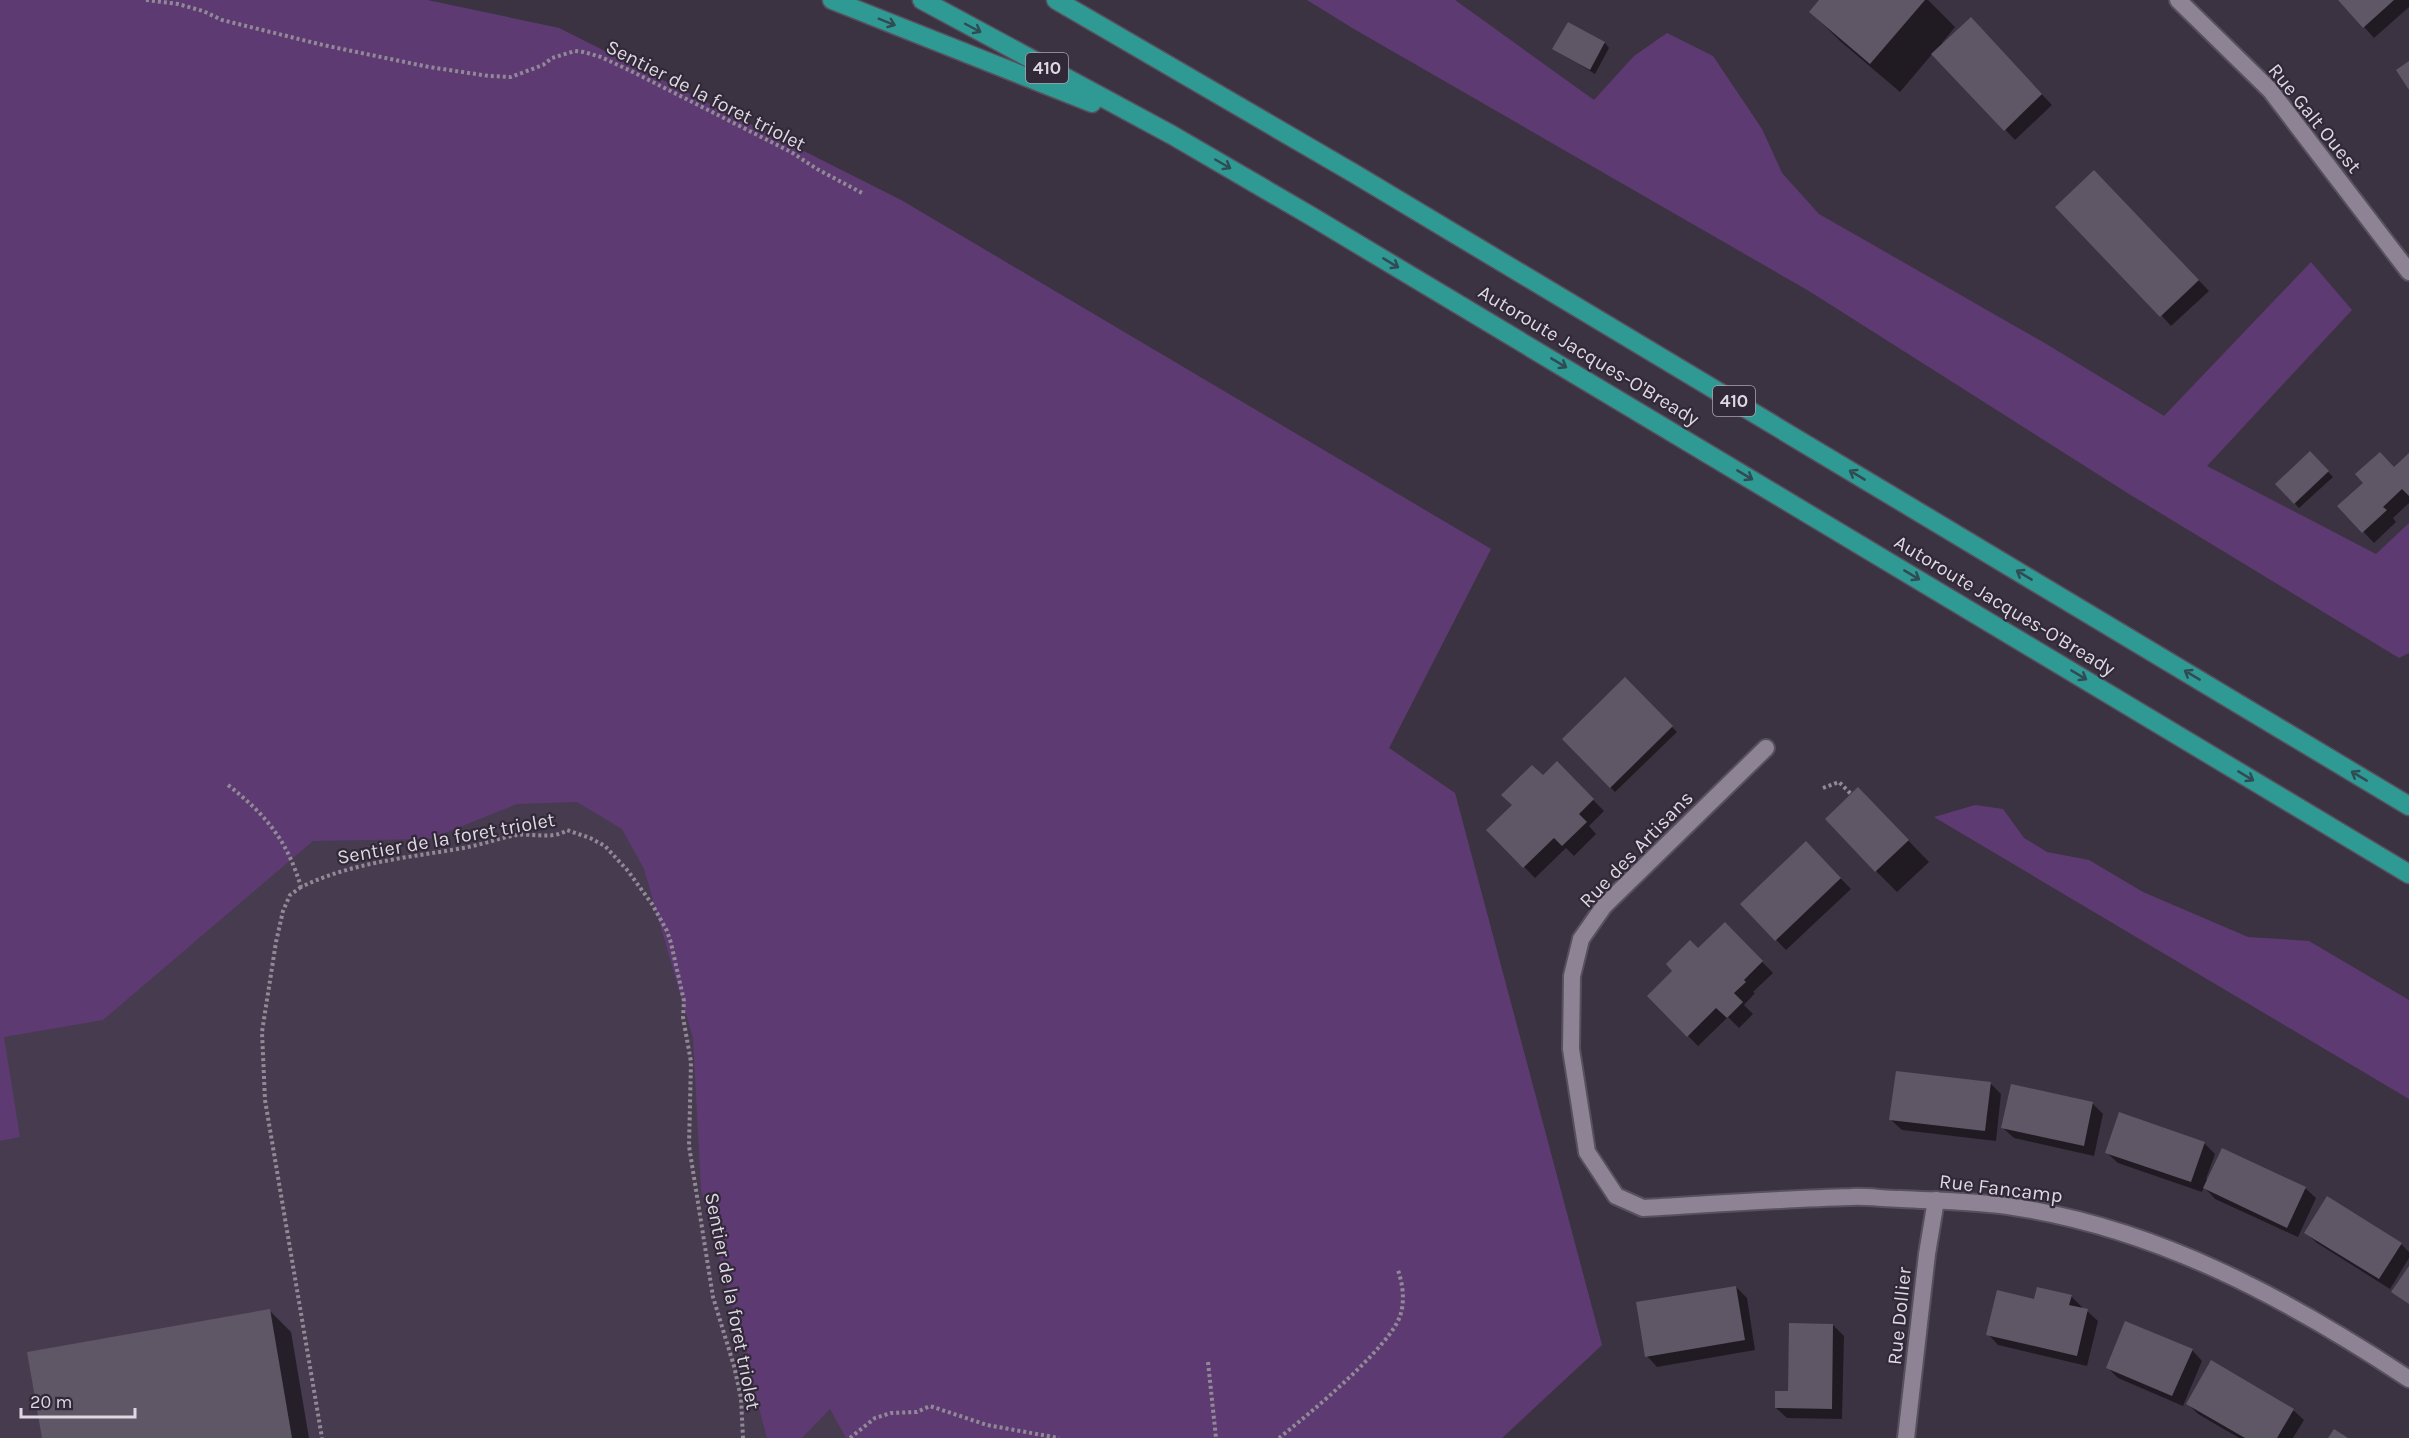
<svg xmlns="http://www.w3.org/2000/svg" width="2409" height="1438" font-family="Karla,sans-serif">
<rect width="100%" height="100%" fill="#3c3342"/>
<polygon fill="#473b4f" points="0,0 427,0 559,28 901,200 1491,549 1389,748 1455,793 1602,1345 1502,1438 0,1438"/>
<g fill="#5e3a73">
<polygon points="0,0 427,0 559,28 901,200 1491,549 1389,748 1455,793 1602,1345 1502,1438 846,1438 830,1409 802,1438 767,1438 701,1190 693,1038 644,869 622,829 577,802 517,804 430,839 313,841 103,1020 4,1037 20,1137 0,1141"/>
<polygon points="1307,0 1455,0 1594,100 1634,56 1667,33 1713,56 1762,129 1782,173 1819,214 2048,345 2164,416 2311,262 2352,310 2207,466 2376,554 2409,523 2409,653 2399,658 2129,494 1809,291 1354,29"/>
<polygon points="1975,805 2003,809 2024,838 2047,852 2089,860 2143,892 2248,937 2309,941 2409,1000 2409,1099 1934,817"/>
</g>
<g fill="#0007">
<polygon points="1821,0 1928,0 1955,27 1942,43 1944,44 1981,30 2052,105 2015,140 1933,53 1900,92 1840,41 1811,12"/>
<polygon points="2340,0 2409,0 2409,7 2374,38"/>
<polygon points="1605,43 1609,48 1595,74 1554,49"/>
<polygon points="2105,182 2209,291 2171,326 2161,315"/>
<polygon points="2310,453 2333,477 2299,508 2277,484"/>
<polygon points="2409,455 2409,503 2393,518 2396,522 2374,543 2339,506 2395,468"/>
<polygon points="1625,679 1677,732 1615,792 1564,739"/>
<polygon points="1557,763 1604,811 1589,826 1596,834 1574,856 1566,848 1535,878 1488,830"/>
<polygon points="1879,810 1929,862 1897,892 1876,871"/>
<polygon points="1806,843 1851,889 1786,950 1742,904"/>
<polygon points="1725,924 1773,973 1753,992 1755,993 1744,1005 1753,1014 1739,1028 1728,1017 1698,1046 1649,996"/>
<polygon points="1990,1083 2001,1094 1996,1141 1902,1130 1891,1120"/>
<polygon points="2012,1086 2093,1104 2103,1114 2094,1156 2014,1138 2003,1128"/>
<polygon points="2204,1143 2215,1154 2206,1179 2305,1188 2316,1198 2298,1237 2215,1199 2204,1187 2202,1192 2118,1163 2107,1153"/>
<polygon points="2306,1233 2401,1244 2409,1252 2409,1258 2390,1289 2317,1243"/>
<polygon points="1736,1287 1747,1298 1755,1350 1657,1367 1647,1356"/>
<polygon points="2071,1296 2082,1307 2081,1309 2087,1311 2098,1321 2087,1366 1998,1345 1988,1334 2035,1301"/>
<polygon points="270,1311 291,1332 309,1438 43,1438"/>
<polygon points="1833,1325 1844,1336 1842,1419 1787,1418 1776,1408 1789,1393"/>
<polygon points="2192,1350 2202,1361 2183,1406 2118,1378 2107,1367"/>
<polygon points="2187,1403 2293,1410 2304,1420 2293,1438 2239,1438 2198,1414"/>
</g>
<g fill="#5f5666">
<polygon points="1819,0 1925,0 1870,64 1809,12"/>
<polygon points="2338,0 2394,0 2363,28"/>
<polygon points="1971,17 2042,94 2004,131 1931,54"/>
<polygon points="1568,22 1605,42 1590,70 1552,49"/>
<polygon points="2409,61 2409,90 2396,70"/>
<polygon points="2094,170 2199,280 2160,317 2055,207"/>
<polygon points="2310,451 2329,471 2294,504 2275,484"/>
<polygon points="2380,452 2394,467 2409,453 2409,496 2402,489 2383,507 2387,510 2362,533 2337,506 2363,483 2355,474"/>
<polygon points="1625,677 1673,726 1610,788 1562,739"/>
<polygon points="1557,761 1594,799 1579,814 1587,822 1562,846 1554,838 1523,868 1486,830 1512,805 1501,795 1532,765 1543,775"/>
<polygon points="1858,787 1909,840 1875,872 1825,819"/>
<polygon points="1806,841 1841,878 1775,941 1740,904"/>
<polygon points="1725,922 1763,961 1744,980 1746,982 1734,993 1743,1002 1727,1018 1716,1008 1687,1037 1647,996 1672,971 1666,964 1690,940 1698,948"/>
<polygon points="1896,1071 1991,1082 1985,1131 1889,1120"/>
<polygon points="2011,1084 2093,1102 2084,1146 2001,1128"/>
<polygon points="2119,1112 2205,1142 2191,1182 2105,1153"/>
<polygon points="2222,1148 2306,1187 2287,1228 2203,1188"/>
<polygon points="2327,1196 2402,1243 2379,1279 2304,1233"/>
<polygon points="2409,1266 2409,1304 2391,1292"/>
<polygon points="1736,1286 1745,1340 1645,1357 1636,1302"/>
<polygon points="2037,1287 2072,1295 2069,1305 2088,1309 2077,1356 1986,1335 1997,1290 2034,1299"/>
<polygon points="270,1309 292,1438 42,1438 27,1352"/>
<polygon points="2125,1321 2193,1349 2172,1396 2106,1368"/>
<polygon points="1789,1323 1833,1324 1832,1409 1775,1408 1775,1391 1788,1391"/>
<polygon points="2211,1360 2294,1409 2277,1438 2245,1438 2186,1404"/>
<polygon points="2334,1429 2348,1438 2328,1438"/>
</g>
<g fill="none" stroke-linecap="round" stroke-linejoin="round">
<g stroke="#57505d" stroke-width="20">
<g id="minor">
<path d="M1766,748l-162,158 -23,33 -9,37 -1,73 16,103 29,44 27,12c69,-4 139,-9 208,-11 16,-1 33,2 50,2 37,2 75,2 113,8 145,22 274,92 395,172"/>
<polyline points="1906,1438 1927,1254 1936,1200"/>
</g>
</g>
<g stroke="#57505d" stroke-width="20">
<polyline id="tertiary" points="2178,0 2270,90 2409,272"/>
</g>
<g stroke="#57505d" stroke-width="21">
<g id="motorway">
<polyline points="832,0 1092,103"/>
<polyline points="922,0 1172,135 1311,216 2409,874"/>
<polyline points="1056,0 1355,174 2409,806"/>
</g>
</g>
<g stroke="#918a96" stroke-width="4" stroke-dasharray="3 3" stroke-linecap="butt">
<polyline points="146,0 178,4 203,11 222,20 323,45 429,67 489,76 511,77 543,65 552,58 575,51 584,52 601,57 631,71 791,152 817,169 864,194"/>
<path d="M228,785c38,30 59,55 73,102 52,-25 106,-29 162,-39 18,-3 36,-10 54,-13 15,-2 37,5 50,-5l23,8 15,8 23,25 24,33 15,27 4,12 13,58 -1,16 8,45 -2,84 24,151 21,69 7,32 2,40"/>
<polyline points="1823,788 1839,782 1851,794"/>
<polyline points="301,887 290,895 283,911 276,942 262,1032 265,1100 322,1438"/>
<polyline points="1208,1362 1216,1438"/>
<polyline points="850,1438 875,1418 891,1413 917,1412 930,1406 987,1425 1059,1438"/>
<path d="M1279,1438c28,-22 111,-91 121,-122 5,-14 3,-31 -2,-46"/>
</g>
<use href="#minor" stroke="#8d8394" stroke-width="16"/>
<use href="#tertiary" stroke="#8d8394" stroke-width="16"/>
<use href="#motorway" stroke="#2f9a94" stroke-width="18"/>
</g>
<defs><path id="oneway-shaft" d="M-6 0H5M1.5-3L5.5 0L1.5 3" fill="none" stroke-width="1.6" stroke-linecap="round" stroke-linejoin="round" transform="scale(1.5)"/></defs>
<g stroke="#314b54">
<use href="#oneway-shaft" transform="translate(887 22) rotate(22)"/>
<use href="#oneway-shaft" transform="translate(973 28) rotate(28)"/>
<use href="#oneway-shaft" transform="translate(1223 164) rotate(30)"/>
<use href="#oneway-shaft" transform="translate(1391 263) rotate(31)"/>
<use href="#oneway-shaft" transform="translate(1559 363) rotate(31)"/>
<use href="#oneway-shaft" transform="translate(1745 475) rotate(31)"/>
<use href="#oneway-shaft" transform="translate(1857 475) rotate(-149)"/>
<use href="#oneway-shaft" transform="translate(1912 575) rotate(31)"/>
<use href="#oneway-shaft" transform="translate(2024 575) rotate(-149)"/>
<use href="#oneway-shaft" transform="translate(2079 675) rotate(31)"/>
<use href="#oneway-shaft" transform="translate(2192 675) rotate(-149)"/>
<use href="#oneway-shaft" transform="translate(2246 776) rotate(31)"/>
<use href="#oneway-shaft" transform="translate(2359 776) rotate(-149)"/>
</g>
<g text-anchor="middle" stroke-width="4.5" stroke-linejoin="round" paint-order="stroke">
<g fill="#322938" stroke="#aaa4ae" stroke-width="1.5">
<rect x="1026" y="53" width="42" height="30" rx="4.5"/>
<rect x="1713" y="386" width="42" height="30" rx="4.5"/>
</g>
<g font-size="18" font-weight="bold" fill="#ddd8e1">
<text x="1047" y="74">410</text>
<text x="1734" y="407">410</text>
</g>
<g font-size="20" fill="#ddd8e1" stroke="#322938">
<text transform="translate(706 95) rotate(27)" y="7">Sentier de la foret triolet</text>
<text transform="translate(2315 118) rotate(51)" y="7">Rue Galt Ouest</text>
<text transform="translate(1589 355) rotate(31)" y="7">Autoroute Jacques-O'Bready</text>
<text transform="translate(2005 605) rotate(31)" y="7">Autoroute Jacques-O'Bready</text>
<text transform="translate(446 838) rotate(-10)" y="7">Sentier de la foret triolet</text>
<text transform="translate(1636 849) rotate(-46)" y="7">Rue des Artisans</text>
<text transform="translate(2001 1188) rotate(7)" y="7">Rue Fancamp</text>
<text transform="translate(733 1301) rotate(79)" y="7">Sentier de la foret triolet</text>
<text transform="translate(1899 1316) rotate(-84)" y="7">Rue Dollier</text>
</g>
</g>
<path d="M21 1408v9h114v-9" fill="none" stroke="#ddd8e1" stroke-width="3"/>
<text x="30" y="1408" font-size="18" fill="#ddd8e1" stroke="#322938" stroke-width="4.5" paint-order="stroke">20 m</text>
</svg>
